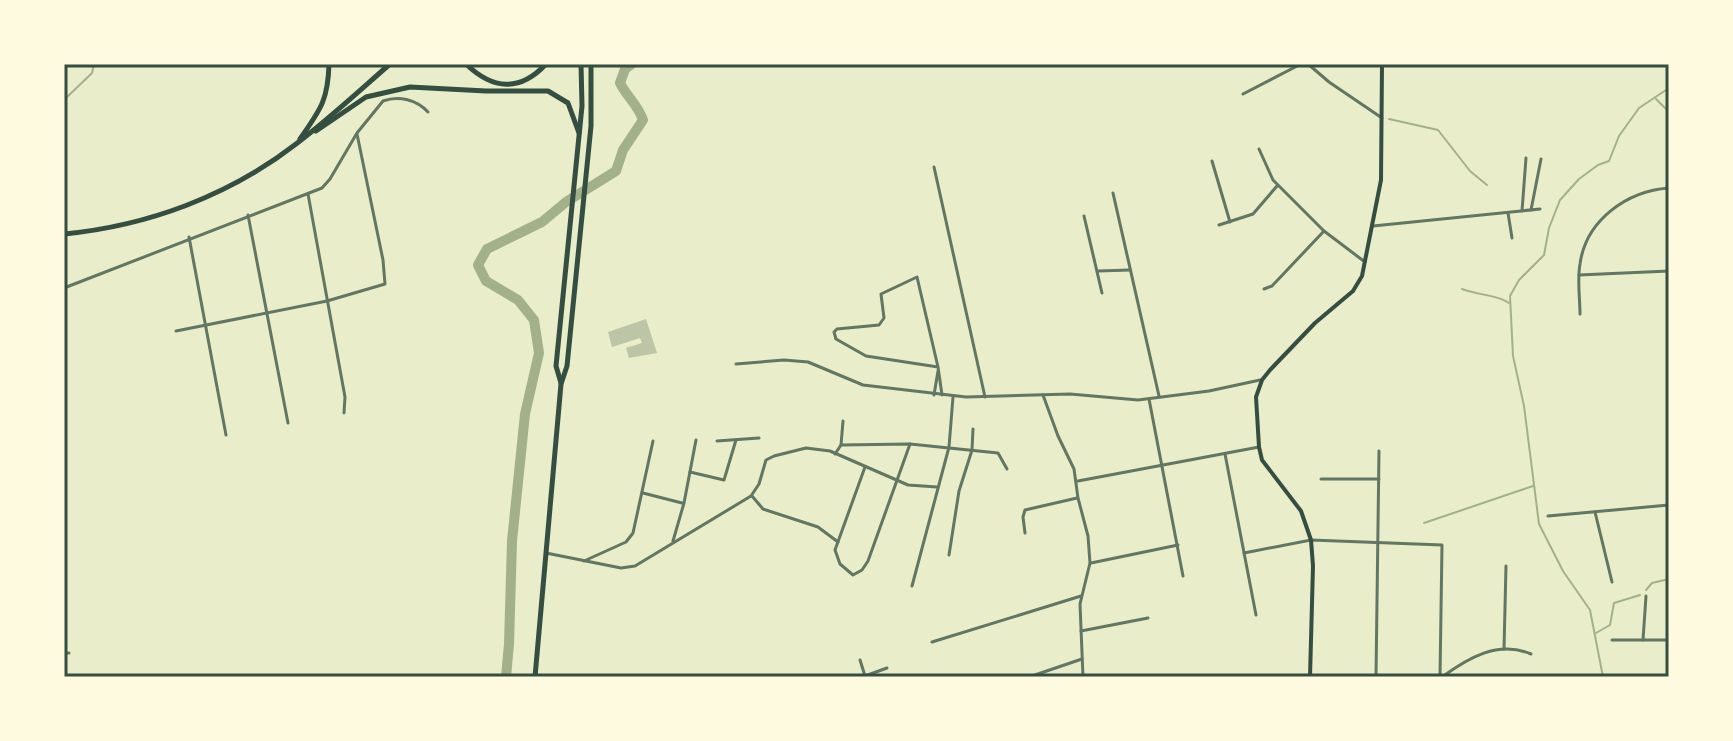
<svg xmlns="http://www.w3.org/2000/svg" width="1733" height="741" font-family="Inter,sans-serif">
<rect width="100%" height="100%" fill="#e9edc9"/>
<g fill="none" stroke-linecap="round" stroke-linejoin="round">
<g stroke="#a3b18a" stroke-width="2">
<polyline points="1656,99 1669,112"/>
<polyline points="64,100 92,73 94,64"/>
<polyline points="1389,119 1438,130 1470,171 1487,185"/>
<path d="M1462,289c15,6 37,6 47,14"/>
<polyline points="1424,523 1533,486"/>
<polyline points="1646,590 1652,583 1669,579"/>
<polyline points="1596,633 1610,625 1614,603 1640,595"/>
<polyline points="1603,677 1590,610 1563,571 1539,524 1524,406 1513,356 1510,296 1519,280 1544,255 1549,228 1560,200 1579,179 1598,165 1609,161 1619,136 1639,108 1669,88"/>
</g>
<path stroke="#a3b18a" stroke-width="10" d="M506,677l3,-33 3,-103 13,-127 14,-61 -5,-33 -16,-20 -32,-19 -8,-16 9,-16 55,-27 24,-20 50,-31 7,-21 20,-30c-5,-15 -16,-23 -23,-37l5,-14 7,-5"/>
</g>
<polygon fill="#bcc5a7" points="646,319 657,353 629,358 626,348 642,343 640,338 612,347 608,332"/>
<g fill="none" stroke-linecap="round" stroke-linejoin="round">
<g stroke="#617663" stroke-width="3">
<polyline points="1308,64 1329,82 1382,118"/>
<polyline points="1243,94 1301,64"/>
<polyline points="1259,149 1273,180 1324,231 1365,262"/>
<polyline points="1212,161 1230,222"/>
<polyline points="934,167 985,397"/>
<polyline points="1113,193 1159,396"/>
<polyline points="308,194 345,397 344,413"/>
<polyline points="1531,210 1541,159"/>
<polyline points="1522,211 1526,158"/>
<polyline points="1508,213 1512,238"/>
<polyline points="248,215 288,423"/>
<polyline points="1084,216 1102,293"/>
<polyline points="1219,225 1253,214 1277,186"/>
<polyline points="1373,226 1540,209"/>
<polyline points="189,237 226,435"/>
<polyline points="1098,271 1130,270"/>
<polyline points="1579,275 1669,271"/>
<path d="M64,288l258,-100 8,-9 27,-46 26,-32c16,-6 34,-1 45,11"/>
<polyline points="1264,289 1272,286 1324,231"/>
<path d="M1580,314c0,-16 -3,-34 0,-50 6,-44 47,-73 89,-76"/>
<polyline points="176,331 327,301 385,284 383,260 357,134"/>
<polyline points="736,364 784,360 808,362 863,385 966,397 1070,394 1138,400 1209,391 1260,380"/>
<polyline points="938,367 866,356 836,339 834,332 837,329 879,325 884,318 881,294 917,277 938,367 942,395"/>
<polyline points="934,395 938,371"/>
<polyline points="1043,395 1058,436 1074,469 1078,498 1088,536 1090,563 1080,604 1083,677"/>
<polyline points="1149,399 1183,576"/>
<polyline points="717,441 759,438"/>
<polyline points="841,445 843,421"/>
<polyline points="835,454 841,445 910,444 998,453 1007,469"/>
<polyline points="1225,454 1256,615"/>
<polyline points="865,467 835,550 840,564 853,575 862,570 868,561 910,444"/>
<polyline points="690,472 724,480 736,440"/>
<polyline points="1321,479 1379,479"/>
<polyline points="1078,481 1259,447"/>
<polyline points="643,493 682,503"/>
<polyline points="752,496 763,509 818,527 838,542"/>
<polyline points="1595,512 1612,582"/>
<polyline points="1548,516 1669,505"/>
<polyline points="1025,533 1023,517 1025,510 1077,498"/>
<polyline points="673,541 684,503 696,440"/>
<polyline points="546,553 621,568 635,566 751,496 759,484 766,460 774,456 806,448 830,451 908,485 937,487"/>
<polyline points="1244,553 1311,540 1442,545 1440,677"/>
<polyline points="949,555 959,491 972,450 973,429"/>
<polyline points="584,561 626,542 633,533 653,441"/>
<polyline points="1091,563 1178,545"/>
<polyline points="912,586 949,447 953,397"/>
<polyline points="1081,631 1148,618"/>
<polyline points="1612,640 1669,640"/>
<polyline points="1643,640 1646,596"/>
<polyline points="932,642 1081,596"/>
<polyline points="1504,649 1506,566"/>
<polyline points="64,653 69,653"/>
<polyline points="860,660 865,676"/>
<polyline points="865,676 887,668"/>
<polyline points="1029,677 1082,659"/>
<polyline points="1376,677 1379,451"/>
<path d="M1442,677c26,-19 56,-37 89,-23"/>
</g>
<polyline stroke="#344e41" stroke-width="4" points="1310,677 1313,566 1311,540 1301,511 1262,460 1259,447 1256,397 1262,380 1270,370 1315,323 1353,291 1362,276 1381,180 1382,64"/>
<g stroke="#344e41" stroke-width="5">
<polyline points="561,383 556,366 582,106 581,64"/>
<polyline points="535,677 561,384 567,366 591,126 591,64"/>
</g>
<g stroke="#344e41" stroke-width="5">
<path d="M466,64c27,26 54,28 80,0"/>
<polyline points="316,131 366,97 410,87 486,91 548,91 568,103 579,133"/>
<path d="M300,139c20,-29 28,-38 29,-75"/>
<path d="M64,234c83,-8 165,-38 232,-90 33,-25 63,-53 94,-80"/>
</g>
</g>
<rect width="1733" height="741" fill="none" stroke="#fefae0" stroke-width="132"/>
<rect x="66" y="66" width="1601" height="609" fill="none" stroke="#344e41" stroke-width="3"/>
</svg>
